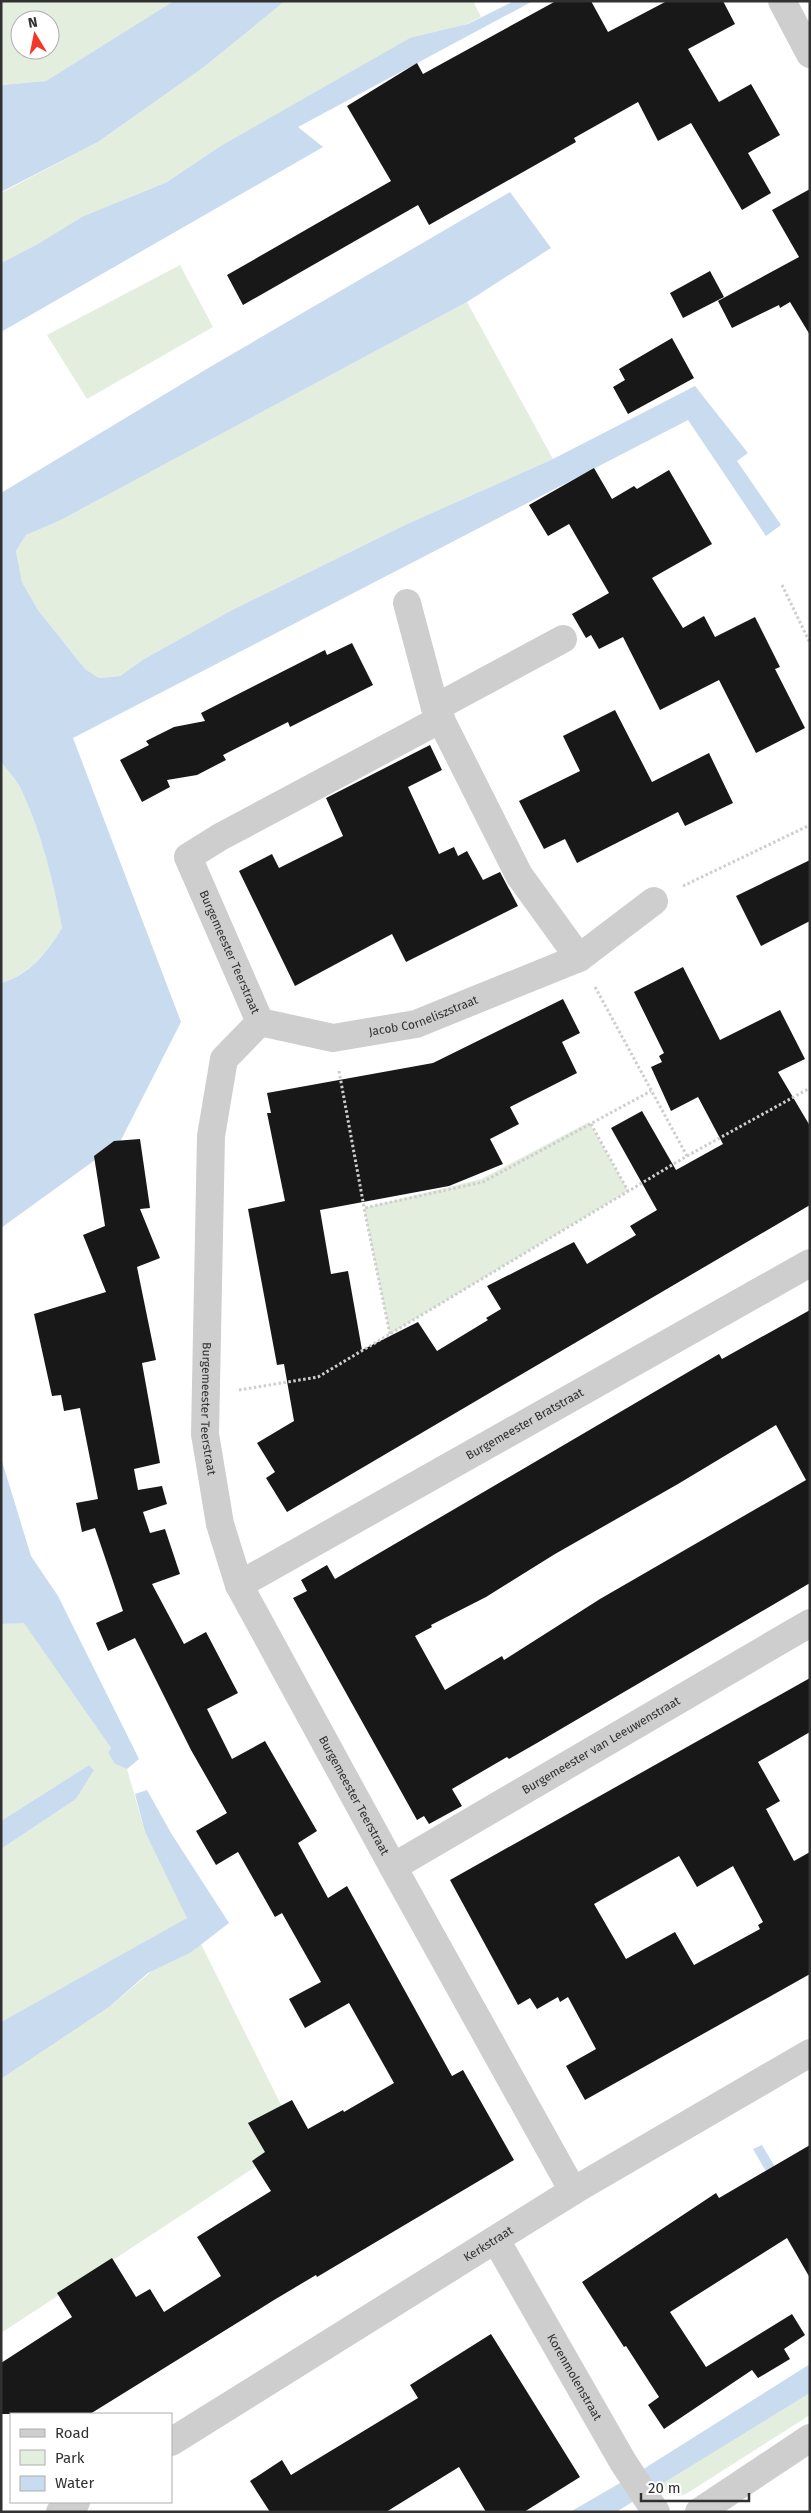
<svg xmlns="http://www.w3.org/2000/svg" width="811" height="2513" font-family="'Fira Sans',sans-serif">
<rect width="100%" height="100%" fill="#fff"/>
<g fill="#e4eede" fill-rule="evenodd">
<path d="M1,1h174l-129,80 -45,4zM20,20h30v30h-30z"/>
<polygon points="285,1 473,1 481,17 219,147 167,182 135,195 1,263 1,193 98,142 204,67"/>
<polygon points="180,265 213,327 87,399 47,335"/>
<polygon points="467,302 553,459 407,524 232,610 144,659 120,676 99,678 85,669 38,610 22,582 16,551 26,535 59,521"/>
<path d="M1,762c6,8 14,16 19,25 21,44 33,93 42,141 -15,24 -33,47 -61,55z"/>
<polygon points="589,1122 628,1191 390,1334 364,1208 481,1179"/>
<polygon points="24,1622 111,1748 108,1753 115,1764 127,1769 145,1832 188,1918 1,2022 1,1849 76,1799 94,1770 89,1765 1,1821 1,1624"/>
<polygon points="201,1944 298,2139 1,2333 1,2079 109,2007 152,1971 190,1953"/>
<polygon points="810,2393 810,2415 686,2494 679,2496 657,2486"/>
</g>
<g fill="#c9dbef">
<polygon points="174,1 285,1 204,67 98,142 1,192 1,85 46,81"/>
<polygon points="514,1 533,1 298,127 323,147 1,332 1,263 38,244 82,217 167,182 219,147 410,38 468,24"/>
<path d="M510,192l41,56 -84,54 -408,219 -33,14 -10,16 6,31 16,28 47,59 14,9 21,-2 24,-17 88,-49 175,-86 146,-65 142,-73 53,67 -11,8 44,64 -15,11 -78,-116 -615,318 108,284 -61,120 -119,86v-245c29,-8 46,-31 61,-55 -9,-48 -21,-97 -42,-141 -5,-9 -13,-17 -19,-25v-269l209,-126z"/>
<polygon points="1,1458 31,1556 58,1596 139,1759 127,1769 115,1764 108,1753 111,1748 24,1623 1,1624"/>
<polygon points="89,1765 94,1770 76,1799 1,1849 1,1821"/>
<polygon points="147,1790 171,1833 229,1923 190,1953 148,1973 109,2007 1,2079 1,2022 187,1918 145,1832 135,1794"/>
<polygon points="762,2145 810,2226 801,2232 753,2149"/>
<polygon points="810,2364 810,2393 616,2512 570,2512 634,2475"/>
</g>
<g fill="#181818" fill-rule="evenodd">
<polygon points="556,1 591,1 608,32 667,1 723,1 735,24 688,49 719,102 751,84 780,135 748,153 771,193 742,210 691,123 658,141 638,102 574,138 576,142 429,225 418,205 243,305 227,275 391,181 347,106 417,63 423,74"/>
<polygon points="810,189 810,335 790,302 780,308 779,305 732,328 718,301 799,257 772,210"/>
<polygon points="710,271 724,297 683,318 670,293"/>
<polygon points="672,338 694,378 628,414 613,387 625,380 619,369"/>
<polygon points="594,468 612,499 634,486 637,489 669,470 712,544 652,578 683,628 704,616 715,637 755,617 780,667 775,669 805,728 756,753 719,680 660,710 623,637 599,649 591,635 586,638 572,614 609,593 569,524 548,536 529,505"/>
<polygon points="352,643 373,685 290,727 288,722 223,755 226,760 197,775 167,780 170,787 142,802 120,760 149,745 146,741 174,727 205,721 201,713 325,650 327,655"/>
<polygon points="615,710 652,782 709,753 733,803 685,826 678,812 577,863 565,839 544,849 519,801 580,771 563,736"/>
<polygon points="430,745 442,770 408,787 439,854 454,847 458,856 467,851 483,880 500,872 518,906 406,962 392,934 295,986 239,871 272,854 279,868 343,836 326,798"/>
<polygon points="810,860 810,921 761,946 736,896"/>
<polygon points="683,967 720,1040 780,1010 805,1059 778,1072 810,1126 810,1205 287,1512 266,1478 275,1472 257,1443 294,1421 284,1364 277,1365 248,1209 285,1201 267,1113 271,1113 267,1093 433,1063 563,999 580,1033 562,1042 577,1073 510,1107 519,1124 490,1139 503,1164 449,1186 320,1210 331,1274 348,1271 362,1350 418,1322 437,1351 488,1320 486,1318 501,1309 487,1286 574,1242 587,1264 636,1235 630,1226 657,1210 611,1128 642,1111 676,1170 723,1144 698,1097 671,1111 651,1067 662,1062 659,1056 664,1053 634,992"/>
<polygon points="140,1139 150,1208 140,1209 160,1258 137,1267 156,1360 142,1363 160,1463 134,1469 138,1490 162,1486 167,1504 143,1512 150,1533 165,1529 180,1574 152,1584 184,1644 206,1632 238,1693 207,1709 232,1759 265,1741 317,1831 298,1843 328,1898 347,1886 452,2076 463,2070 514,2160 317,2277 316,2275 274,2300 90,2414 1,2414 1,2363 72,2317 57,2293 112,2258 136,2297 150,2289 164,2312 221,2276 197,2237 271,2191 252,2161 265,2152 248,2123 292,2100 308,2129 343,2110 344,2112 394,2083 349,2003 305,2028 289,1999 321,1982 282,1913 275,1917 238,1852 216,1865 196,1831 227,1813 191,1750 135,1638 108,1651 96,1623 123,1611 95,1528 82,1532 76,1503 98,1499 80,1408 64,1411 61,1395 52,1396 34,1314 106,1292 83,1235 105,1226 94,1156 114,1141"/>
<path d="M810,1310v273l-273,160 -28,16 -2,-2 -55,32 10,17 -33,18 -5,-8 -7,4 -124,-222 14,-7 -6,-11 26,-15 8,14 384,-225 3,5zM776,1425l30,55 -206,119 -96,61 -2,-4 -57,34 -30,-54 17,-9 -1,-2 55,-28 69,-43 123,-70z"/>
<path d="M810,1678v54l-52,30 22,39 -14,8 28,52 16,-9v122l-225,126 -19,-34 30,-17 -28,-52 -8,5 -2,-5 -21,12 -7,-11 -12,7 -68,-125zM679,1856l18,31 36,-21 30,56 -5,3 2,4 -66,36 -19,-33 -49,27 -32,-55z"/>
<polygon points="810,2145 810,2278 787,2238 670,2312 706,2367 792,2314 805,2335 784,2349 790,2359 758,2378 752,2370 664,2429 648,2405 659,2397 626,2346 624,2347 582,2282 716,2193 719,2198"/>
<polygon points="491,2334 580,2477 524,2512 486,2512 459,2467 386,2512 270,2512 250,2481 282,2460 291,2475 418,2398 410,2385"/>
</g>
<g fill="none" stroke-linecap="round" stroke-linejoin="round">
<g stroke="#cecece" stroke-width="3" stroke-dasharray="2.5 2.5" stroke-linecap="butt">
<polyline points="782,585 810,643"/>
<polyline points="683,886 810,825"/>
<polyline points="339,1071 364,1207"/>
<polyline points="591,1124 628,1191"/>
<polyline points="687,1156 810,1088"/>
<polyline points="390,1334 364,1208 483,1182 651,1091"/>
<polyline points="239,1390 318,1377 687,1156 594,985"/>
</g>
<g stroke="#cecece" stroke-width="28">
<polyline points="782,1 810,54"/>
<polyline points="407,603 435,708 519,875 579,958"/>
<polyline points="435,708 563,639"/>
<path id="s1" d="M441,719l-221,118 -32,20 72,165 -36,37 -13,77 -6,298 15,90 19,61 154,282 180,324"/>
<path id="s2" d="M260,1022l73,16 83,-14 163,-66 75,-57"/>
<path id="s3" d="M239,1585l571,-322"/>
<path id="s4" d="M393,1867l417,-244"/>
<path id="s5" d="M496,2240l127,222 33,50"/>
<path id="s6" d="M171,2442l402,-251 237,-138"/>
<polyline points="60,2512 76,2502"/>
<polyline points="699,2512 810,2438"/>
</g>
</g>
<g text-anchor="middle" stroke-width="5" stroke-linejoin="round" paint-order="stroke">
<g font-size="12" fill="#313131" stroke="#fff">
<text dy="4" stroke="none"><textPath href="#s1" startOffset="392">Burgemeester Teerstraat</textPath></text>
<text dy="4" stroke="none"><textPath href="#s2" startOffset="168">Jacob Corneliszstraat</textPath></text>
<text dy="4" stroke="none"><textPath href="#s1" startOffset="871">Burgemeester Teerstraat</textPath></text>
<text dy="4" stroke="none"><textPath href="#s3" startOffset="328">Burgemeester Bratstraat</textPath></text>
<text dy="4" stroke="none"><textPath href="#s4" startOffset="241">Burgemeester van Leeuwenstraat</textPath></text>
<text dy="4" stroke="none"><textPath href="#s1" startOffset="1291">Burgemeester Teerstraat</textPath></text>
<text dy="4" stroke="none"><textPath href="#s6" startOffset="374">Kerkstraat</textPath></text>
<text dy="4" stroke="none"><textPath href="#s5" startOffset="158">Korenmolenstraat</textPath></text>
</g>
</g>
<rect width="811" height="2513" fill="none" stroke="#313131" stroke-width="5"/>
<rect x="10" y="2413" width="162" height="90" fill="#ffffff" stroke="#adadad"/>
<rect x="20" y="2429" width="25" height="8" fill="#cecece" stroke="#adadad"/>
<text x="55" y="2438" font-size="15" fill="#313131">Road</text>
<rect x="20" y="2450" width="25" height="15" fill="#e4eede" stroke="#adadad"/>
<text x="55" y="2463" font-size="15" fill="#313131">Park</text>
<rect x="20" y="2476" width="25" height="15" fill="#c9dbef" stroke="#adadad"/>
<text x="55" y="2488" font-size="15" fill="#313131">Water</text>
<g transform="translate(35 35) rotate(350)"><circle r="24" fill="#ffffff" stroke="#adadad"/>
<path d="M0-4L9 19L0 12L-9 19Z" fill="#f23628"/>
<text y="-8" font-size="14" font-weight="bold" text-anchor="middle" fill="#313131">N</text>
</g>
<path d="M641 2493v8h108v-8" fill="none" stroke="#313131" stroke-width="2.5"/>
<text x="648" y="2493" font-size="15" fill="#313131" stroke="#ffffff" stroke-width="4" paint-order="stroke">20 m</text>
</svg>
